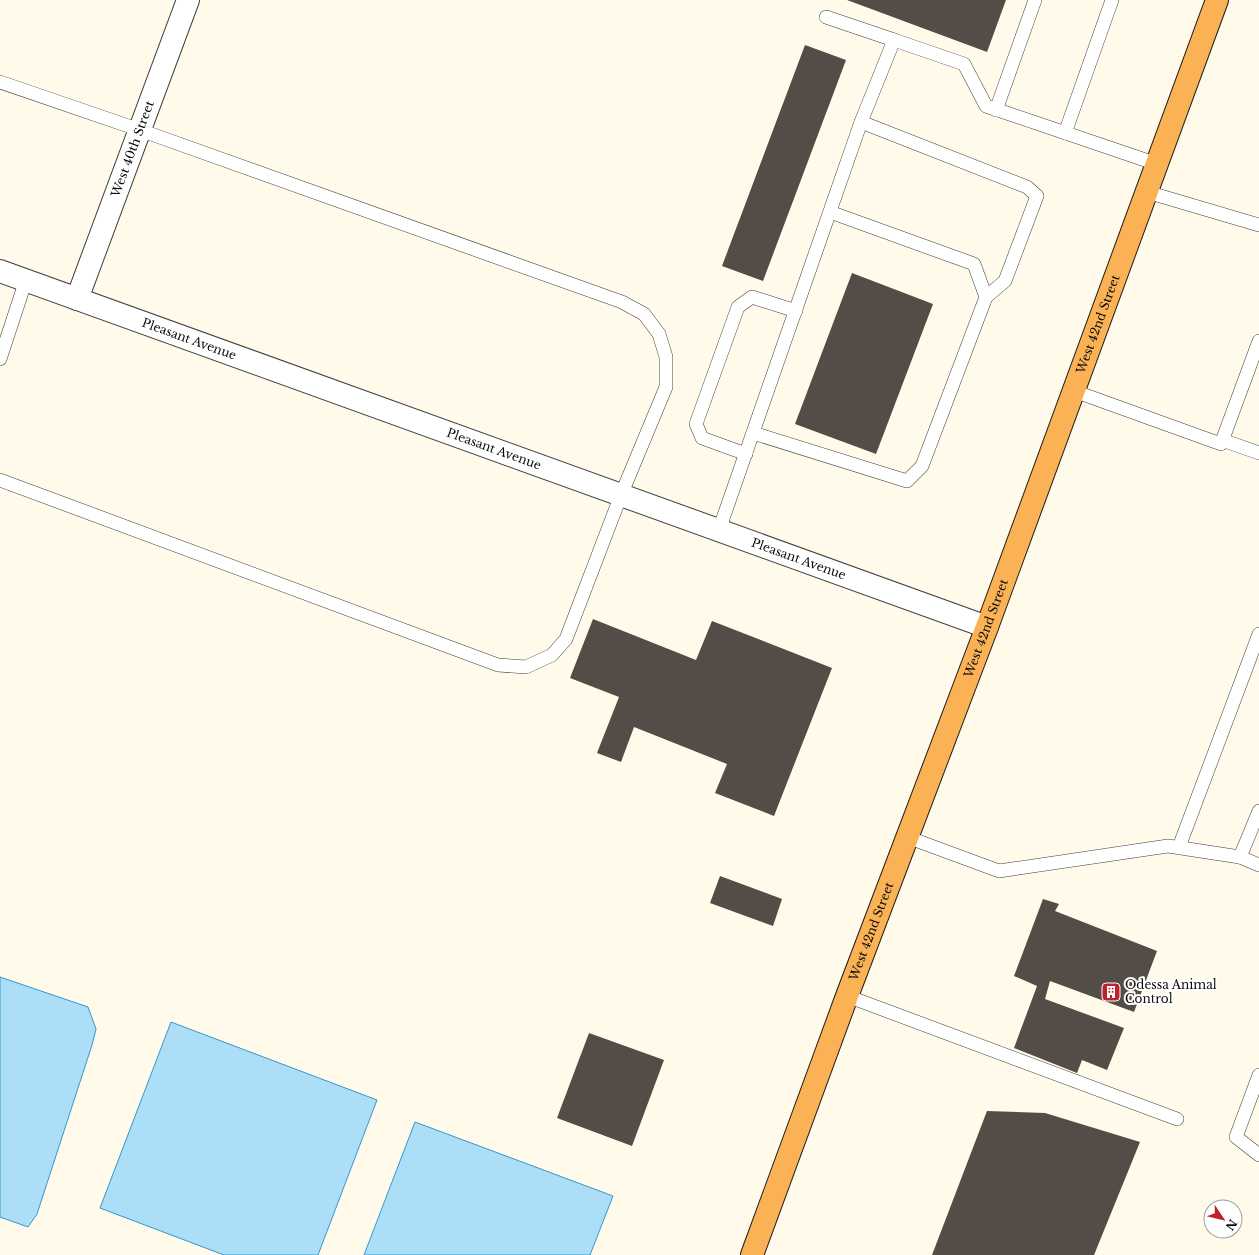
<svg xmlns="http://www.w3.org/2000/svg" width="1259" height="1255" font-family="'Libre Baskerville',serif">
<rect width="100%" height="100%" fill="#fffae9"/>
<g fill="#addef7" stroke="#3297d0">
<polygon points="0,977 88,1007 96,1029 92,1045 37,1214 28,1227 0,1217"/>
<polygon points="171,1022 377,1100 318,1255 224,1255 100,1208"/>
<polygon points="415,1122 613,1196 590,1255 364,1255"/>
</g>
<g fill="#544c47">
<polygon points="847,0 1006,0 987,52"/>
<polygon points="805,45 846,60 763,281 722,266"/>
<polygon points="852,273 933,304 876,454 795,424"/>
<polygon points="593,619 696,660 712,621 832,668 774,816 715,793 727,764 634,727 621,762 597,753 619,697 570,678"/>
<polygon points="720,876 782,899 773,926 710,903"/>
<polygon points="1043,899 1059,904 1055,911 1157,951 1134,1012 1050,981 1045,999 1124,1028 1107,1070 1082,1060 1077,1073 1014,1048 1037,986 1014,976"/>
<polygon points="589,1033 664,1060 632,1146 557,1118"/>
<polygon points="987,1111 1045,1113 1140,1142 1094,1255 932,1255"/>
</g>
<g fill="none" stroke-linecap="round" stroke-linejoin="round">
<g stroke="#3e3e3e" stroke-width="14">
<g id="service">
<polyline points="826,17 894,40"/>
<polyline points="0,82 140,130 622,302 644,314 659,334 666,357 666,387 621,495 566,639 552,655 526,667 498,665 0,480"/>
<polyline points="996,110 1035,0"/>
<polyline points="861,122 1027,187 1037,196 1005,281 986,297"/>
<polyline points="1065,133 1112,0"/>
<polyline points="1147,192 1259,225"/>
<polyline points="0,359 26,280"/>
<polyline points="1074,391 1221,444 1259,341"/>
<polyline points="753,433 907,481 922,466 986,297 974,264 830,212"/>
<polyline points="1222,440 1259,453"/>
<polyline points="746,454 702,438 696,424 738,307 752,297 796,311"/>
<polyline points="719,530 861,122 894,40 964,64 986,106 1157,164"/>
<polyline points="907,837 999,871 1168,846 1240,857 1259,865"/>
<polyline points="1179,847 1259,634"/>
<polyline points="1240,857 1259,811"/>
<polyline points="847,996 1177,1119"/>
<polyline points="1259,1075 1236,1137 1259,1155"/>
</g>
</g>
<g stroke="#3e3e3e" stroke-width="24">
<g id="minor">
<path id="s1" d="M0,271l987,356"/>
<path id="s2" d="M77,299l111,-299"/>
</g>
</g>
<g stroke="#1c1c1c" stroke-width="24">
<g id="trunk">
<path id="s3" d="M752,1255l95,-259 140,-369 230,-627"/>
</g>
</g>
<use href="#service" stroke="#fff" stroke-width="13"/>
<use href="#minor" stroke="#fff" stroke-width="22"/>
<use href="#trunk" stroke="#fab255" stroke-width="22"/>
</g>
<defs>
<g id="building-square" transform="scale(1)"><rect x="-9" y="-9" width="18" height="18" rx="4" fill="#bd212e" stroke="#fff"/><path d="M-4-6H4V6H1V3H-1V6H-4ZM-2.5-4.3h1.7v1.8h-1.7ZM.8-4.3h1.7v1.8H.8ZM-2.5-1h1.7V.8h-1.7ZM.8-1h1.7V.8H.8Z" fill="#fff"/></g>
</defs>
<g fill-rule="evenodd">
<use href="#building-square" x="1111" y="992"/>
</g>
<g text-anchor="middle" stroke-width="4" stroke-linejoin="round" paint-order="stroke">
<g font-size="12" fill="#0b0b0b" stroke="#fff">
<text dy="4" stroke="none"><textPath href="#s2" startOffset="160">West 40th Street</textPath></text>
<text dy="4" stroke="none"><textPath href="#s3" startOffset="993">West 42nd Street</textPath></text>
<text dy="4" stroke="none"><textPath href="#s1" startOffset="201">Pleasant Avenue</textPath></text>
<text dy="4" stroke="none"><textPath href="#s1" startOffset="525">Pleasant Avenue</textPath></text>
<text dy="4" stroke="none"><textPath href="#s1" startOffset="849">Pleasant Avenue</textPath></text>
<text dy="4" stroke="none"><textPath href="#s3" startOffset="669">West 42nd Street</textPath></text>
<text dy="4" stroke="none"><textPath href="#s3" startOffset="345">West 42nd Street</textPath></text>
</g>
<g font-size="12" fill="#0b0b0b" stroke="#fff" text-anchor="start">
<text x="1125" y="989">Odessa Animal<tspan x="1125" dy="14">Control</tspan></text>
</g>
</g>
<g transform="translate(1223 1219) rotate(125)"><circle r="19" fill="#ffffff" stroke="#9d9d9d"/>
<path d="M0-3L7 15L0 10L-7 15Z" fill="#bd212e"/>
<text y="-6" font-size="11" font-weight="bold" text-anchor="middle" fill="#0b0b0b">N</text>
</g>
</svg>
